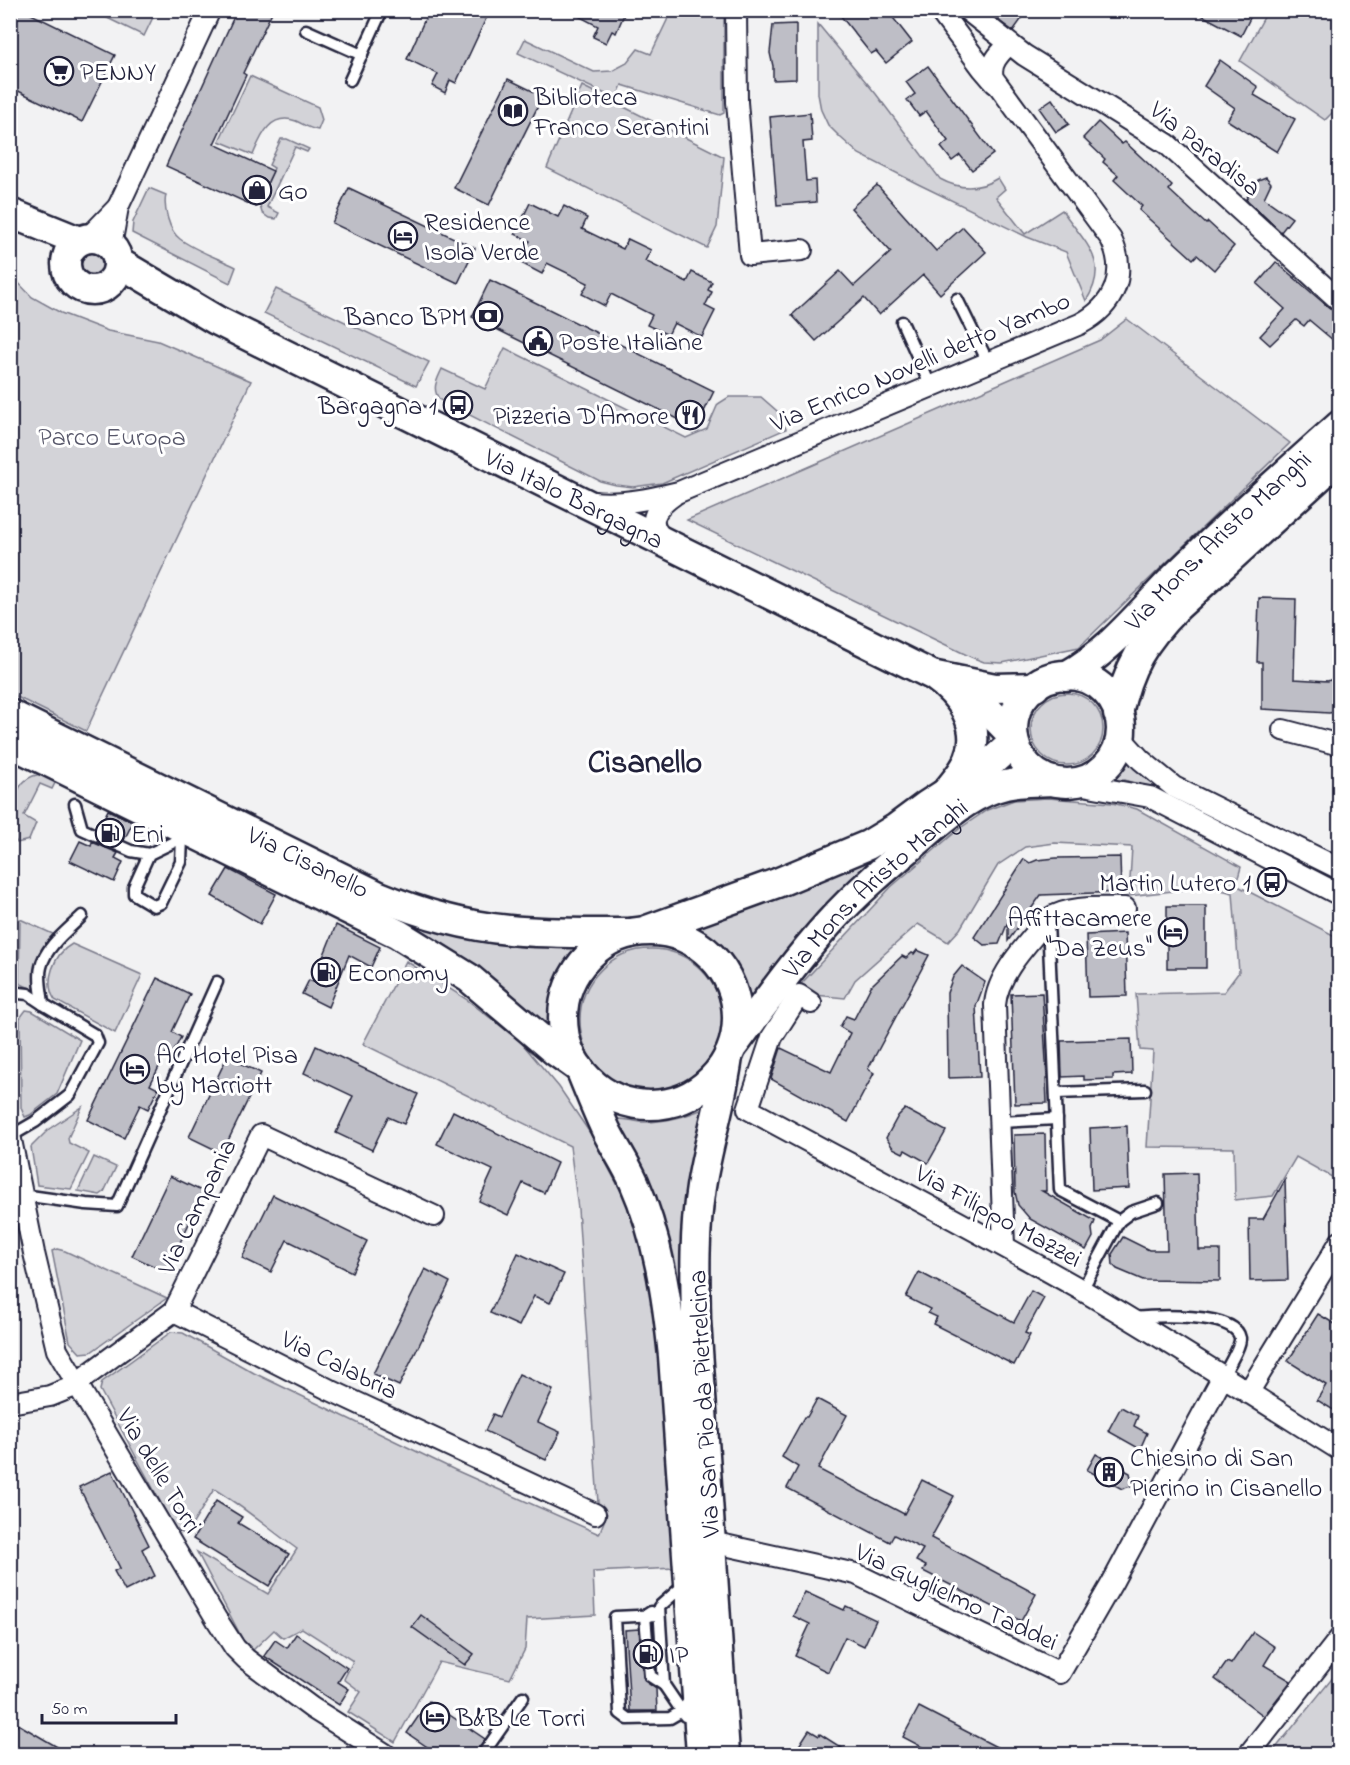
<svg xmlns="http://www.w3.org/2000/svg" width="1350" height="1765" font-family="'Indie Flower',sans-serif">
<rect width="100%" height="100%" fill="#f2f2f3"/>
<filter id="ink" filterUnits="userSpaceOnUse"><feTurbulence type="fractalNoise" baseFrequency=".0167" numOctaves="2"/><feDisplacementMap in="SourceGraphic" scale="12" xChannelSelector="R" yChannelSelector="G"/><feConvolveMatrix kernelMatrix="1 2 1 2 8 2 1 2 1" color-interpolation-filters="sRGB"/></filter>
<g filter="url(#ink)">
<g fill="#d3d3d8" stroke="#7a7a8a" stroke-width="1.5">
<polygon points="672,10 724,11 724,113 720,115 622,85 616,99 518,53 525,39 594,72 612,71 627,63 638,49 651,54"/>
<polygon points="1268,10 1339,11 1339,106 1325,120 1240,61"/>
<polygon points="93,11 156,11 144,36"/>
<path d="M818,24l58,70 64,85c20,11 39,11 58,-1l7,11 -9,8 29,37 37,-24c23,33 49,52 24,91l-20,-49 -39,-15 -109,-53 -59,-30 -18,-16 -13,-13 -7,-15 -3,-16z"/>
<path d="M250,76l68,31 4,13 -4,10c-9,-1 -15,-6 -22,-9 -26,-9 -35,15 -43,34l-34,-14z"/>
<polygon points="582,86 724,157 717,227 707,248 547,168"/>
<polygon points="281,139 287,139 309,149 307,152 295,147 267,207 279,213 276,219 269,218 262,213 259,202 274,168 269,165"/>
<path d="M149,188l17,7c-3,12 3,36 14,44 16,12 38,19 56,28l-6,16 -98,-50 1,-11z"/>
<circle cx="92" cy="263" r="12"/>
<polygon points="10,274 32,297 61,313 108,331 158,341 251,381 86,731 11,694"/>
<polygon points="276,289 429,362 416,386 264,313"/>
<polygon points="1127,319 1290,443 1079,647 1002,663 984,662 971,657 687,520 1100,340"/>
<path d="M505,348l181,90 21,-9 11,-25 11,-7h32l16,14 9,18 -124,54 -29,4 -17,-2 -16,-4 -160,-81c-9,-11 -3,-20 2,-31l43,20z"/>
<circle cx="1067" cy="729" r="36"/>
<polygon points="1128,759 1133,767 1161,788 1158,792 1125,780 1110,781 1123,768"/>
<path d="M41,774l15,7 -4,8 -12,-5 -16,32 12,7 -7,17 -12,3 -2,-4c0,-25 -7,-60 26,-65z"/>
<polygon points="1048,798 1112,803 1137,809 1241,867 1236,885 1339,938 1339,1181 1296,1157 1273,1196 1235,1200 1234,1148 1147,1147 1153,1051 1140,1050 1136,994 1224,992 1239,972 1233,893 1209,887 1129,896 1132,847 1055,843 1025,847 998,865 960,929 948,942 918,924 855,980 845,998 815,995 801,984 891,887 959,829 987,810 1014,800"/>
<path d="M915,826l-166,178c0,-26 -18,-50 -38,-65 -6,-5 -14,-8 -21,-13z"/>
<path d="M383,908l199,37c-5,15 -19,26 -25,41 -4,11 -5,33 -11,40z"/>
<path d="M20,919l35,16c-19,21 -23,27 -21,55l-15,-7z"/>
<path d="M72,944l70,31 -27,58 -60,-33c-12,-18 -1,-46 17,-56z"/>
<circle cx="651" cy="1020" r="71"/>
<path d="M406,961l60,38 54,42 39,46 31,46 35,66 23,69 8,60 19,240 -82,4 2,43 -68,4 -2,30 -15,30 -71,-17 -44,80 -47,-30 13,-20 -17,-13 9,-18 -51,-33 -19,10 -9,-8 -21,20 -10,-10 -46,-88 71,42 29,-45c-28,-20 -53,-42 -83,-60l-28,46 -11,-6 -75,-139 2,-8 69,-50 12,1 71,40 201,97 144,64 8,-20 -9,-11 -20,-294 -8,-63 -207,-102z"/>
<polygon points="26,1010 32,1011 80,1040 57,1094 30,1115 25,1117 21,1108 20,1018"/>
<polygon points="82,1107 68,1138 69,1143 89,1153 71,1189 37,1185 31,1147 49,1129"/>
<path d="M708,1107l-28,233 -64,-221c10,-1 19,3 28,3 25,0 42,-6 64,-15z"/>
<polygon points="94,1157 116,1167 104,1192 100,1195 78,1191"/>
<polygon points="57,1249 65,1251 167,1298 91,1352 80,1353 70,1342 52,1251"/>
<polygon points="1339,1670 1339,1754 1271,1754"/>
</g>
<g fill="#bebec6" stroke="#22223b" stroke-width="1.5">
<polygon points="10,10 23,10 115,55 82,122 10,87"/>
<polygon points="237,10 273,10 243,73 246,75 214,144 273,171 256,207 166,166"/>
<polygon points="429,10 490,10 456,83 450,80 445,93 432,86 438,74 407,59"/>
<polygon points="567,10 626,10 616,33 612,31 606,43 593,37 598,26"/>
<polygon points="836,10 887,10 912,42 886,63 876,51 871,54"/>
<polygon points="1005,10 1028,10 1013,31 998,20"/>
<polygon points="1192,10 1254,10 1241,36"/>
<polygon points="796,24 796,79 773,80 773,66 770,53 773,25"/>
<polygon points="1220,60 1258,87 1254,95 1295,119 1277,152 1227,120 1235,108 1204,86"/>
<polygon points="928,66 993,154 972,170 960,155 952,161 941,147 948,141 926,111 919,116 907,100 915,94 906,82"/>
<polygon points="508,79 543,96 489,205 454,188"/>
<polygon points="1052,99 1069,124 1056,132 1039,108"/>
<polygon points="810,113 812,141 803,142 806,181 815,180 816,202 777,205 770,117"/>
<polygon points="1098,122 1122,144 1125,142 1172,186 1169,190 1206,224 1208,222 1234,246 1214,270 1197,255 1193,259 1139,210 1142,206 1114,180 1118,175 1103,162 1105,159 1083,138"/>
<polygon points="1266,177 1271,183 1264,198 1292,218 1281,232 1246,199 1258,180"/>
<polygon points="877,185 936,251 963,227 986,252 940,294 923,275 879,315 864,298 816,341 792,315 840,271 854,286 891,252 851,208"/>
<polygon points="349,188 475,248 458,283 332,223"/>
<polygon points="530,203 558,217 564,206 587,218 582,229 623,249 628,239 651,250 645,261 687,282 692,272 712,282 708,290 712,292 705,306 715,311 702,337 674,323 668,335 647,325 652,315 611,294 605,306 582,294 588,283 547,263 542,274 519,262 530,241 515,234"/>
<polygon points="1276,262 1340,317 1340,346 1309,320 1304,326 1296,320 1270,345 1260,336 1285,309 1257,284"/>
<polygon points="490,280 714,391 696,428 472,317"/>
<polygon points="1259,598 1296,599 1294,679 1328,681 1340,675 1340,711 1329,713 1262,709 1262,662 1257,662"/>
<polygon points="108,810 133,822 124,840 99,828"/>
<polygon points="80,841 91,846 92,842 118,853 115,858 123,862 114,882 70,861"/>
<polygon points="1120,857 1121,892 1041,895 1008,941 1008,922 999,944 984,945 974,937 1024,859 1030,863 1037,860 1056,858"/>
<polygon points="228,869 276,894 260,924 212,896"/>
<rect x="1167" y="906" width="39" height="62"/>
<polygon points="336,925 380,947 371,967 349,955 328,1007 302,994 309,980 313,982"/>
<polygon points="1125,933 1127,996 1088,997 1086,935"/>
<polygon points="917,950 929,955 868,1069 874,1073 848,1122 771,1079 781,1048 831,1072 850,1033 840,1027 846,1016 854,1019 871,986 902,956 906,958 912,953 914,954"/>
<polygon points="962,966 985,982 976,1006 980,1077 948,1078 947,993 953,977"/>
<polygon points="157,978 190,994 172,1032 181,1037 173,1053 167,1051 150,1085 158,1089 148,1109 140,1105 124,1138 88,1120"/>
<polygon points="1042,993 1047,1078 1046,1078 1047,1103 1015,1104 1011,994"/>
<polygon points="1131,1039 1132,1074 1113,1075 1113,1079 1084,1080 1084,1076 1062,1077 1061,1041"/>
<polygon points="316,1046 418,1094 404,1124 388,1117 372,1150 336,1133 353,1096 304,1073"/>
<polygon points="227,1057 261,1073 222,1153 189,1137"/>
<polygon points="905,1109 946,1131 928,1163 905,1150 903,1153 893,1148 886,1138 898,1116"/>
<polygon points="453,1111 557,1163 544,1193 523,1183 508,1215 479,1201 493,1170 437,1144"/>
<polygon points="1127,1126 1129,1188 1092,1190 1090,1128"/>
<polygon points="1045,1134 1046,1191 1042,1191 1095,1221 1092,1229 1093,1237 1086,1250 1030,1219 1018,1205 1015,1192 1014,1135"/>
<polygon points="1197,1173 1199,1250 1220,1250 1220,1281 1143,1280 1117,1269 1113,1265 1112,1254 1123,1237 1149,1250 1167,1250 1165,1174"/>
<polygon points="170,1176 204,1192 166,1272 132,1256"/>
<polygon points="1285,1180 1288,1280 1250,1281 1249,1219 1263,1219"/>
<polygon points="273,1195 367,1241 352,1272 287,1240 271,1272 242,1258"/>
<polygon points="518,1253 564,1274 550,1303 534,1296 519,1326 490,1313"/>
<polygon points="425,1269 450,1282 399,1386 373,1374"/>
<polygon points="919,1272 1014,1322 1031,1291 1044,1298 1025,1333 1030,1335 1014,1365 933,1324 937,1317 928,1313 930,1309 906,1297"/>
<polygon points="1318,1314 1340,1327 1340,1414 1317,1400 1326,1385 1288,1361"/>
<polygon points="519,1374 553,1390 538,1422 560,1432 546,1460 485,1431 493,1414 499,1417"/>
<polygon points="817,1399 847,1415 818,1469 904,1514 922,1480 954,1496 931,1538 1036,1594 1021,1621 923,1571 926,1566 916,1561 923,1549 894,1535 890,1542 787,1488 798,1467 782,1457 804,1417 807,1417"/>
<polygon points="1121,1407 1138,1416 1134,1426 1147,1433 1140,1449 1108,1431"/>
<polygon points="1096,1454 1130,1473 1132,1482 1131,1486 1122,1489 1087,1470"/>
<polygon points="112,1471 149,1545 142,1549 155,1576 125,1591 114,1571 120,1568 79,1487"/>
<polygon points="216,1501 242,1517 238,1523 289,1554 269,1586 193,1539"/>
<polygon points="805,1592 844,1610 846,1606 876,1620 864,1646 845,1637 828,1672 795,1656 810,1624 793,1616"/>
<polygon points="421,1615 474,1654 465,1665 412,1627"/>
<polygon points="639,1629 643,1677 646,1682 656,1689 657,1711 630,1711 625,1630"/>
<polygon points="1253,1632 1275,1647 1264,1665 1291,1681 1264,1716 1215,1679 1227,1662 1231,1664"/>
<polygon points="296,1634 347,1668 338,1682 349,1689 339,1705 264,1656 275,1640 287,1648"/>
<polygon points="429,1701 485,1739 476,1755 439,1755 407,1733"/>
<polygon points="919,1707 1012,1755 937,1755 903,1737"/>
<polygon points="18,1724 71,1755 10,1755 10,1737"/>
<polygon points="809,1730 819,1736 820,1734 853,1755 793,1755"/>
</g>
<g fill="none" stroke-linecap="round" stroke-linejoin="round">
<g stroke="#22223b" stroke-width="15">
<g id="lane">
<polyline points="306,30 362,55"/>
<polyline points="350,80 382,10"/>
<polyline points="957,299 988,362"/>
<polyline points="902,322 931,387"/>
<polyline points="75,804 82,829 131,851 149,854 182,838 181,862 161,903 154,906 134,894 134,887 149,854"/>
<polyline points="1048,922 1060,1190 1119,1221 1082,1290"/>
<polyline points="10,992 28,994 43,1004"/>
<polyline points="1056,1093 1145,1090"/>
<polyline points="1000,1122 1057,1119"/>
<path d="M11,1136l24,-14 35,-27 28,-52 -3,-8 -52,-31c-1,-11 -5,-26 -2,-37 4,-20 28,-38 41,-51"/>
<polyline points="23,1195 86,1204 117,1206 217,982"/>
<polyline points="1119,1221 1131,1212 1158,1203"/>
<path d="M1132,1318c20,-2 104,-7 108,20 1,8 -13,30 -17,38"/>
<polyline points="684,1585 659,1607 664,1685 685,1716"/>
<polyline points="651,1612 645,1616 650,1676 664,1685"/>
<polyline points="659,1615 615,1617 620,1713 628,1719 670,1718 682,1711 692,1696"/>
<polyline points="483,1754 523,1697"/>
</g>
</g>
<g stroke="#22223b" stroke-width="24">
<g id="street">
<polyline points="736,10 737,102 750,255 802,250"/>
<polyline points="939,10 983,69 995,83"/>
<polyline points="967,10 1024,55 1167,144 1340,301"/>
<polyline points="87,239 118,207"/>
<polyline points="111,246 118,207 210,10"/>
<path d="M592,502c30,3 58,-3 87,-10l401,-168c34,-18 48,-49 31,-85l-118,-161c-4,-14 6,-24 16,-34"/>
<path d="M667,542c-23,-18 -13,-33 7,-47"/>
<polyline points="1283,730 1340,745"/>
<polyline points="1120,737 1141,760 1174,787 1340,869"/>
<polyline points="1072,783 1150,797 1340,895"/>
<path d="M811,1003l-12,-8 -27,42 -24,72c111,60 223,118 332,180 88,51 173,107 260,161"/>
<polyline points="10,1135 34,1253 57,1350 217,1620 235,1648 246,1659 312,1708 385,1754"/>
<path d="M1004,1246l-9,-241c2,-31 34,-63 53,-86 22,-14 51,-11 77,-11"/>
<polyline points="174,1311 261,1135 434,1216"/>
<polyline points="1248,1393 1340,1242"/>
<polyline points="10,1403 50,1396 70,1388 174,1311 330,1390 595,1514"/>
<polyline points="711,1542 856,1574 1060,1673 1112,1583 1223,1376"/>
<polyline points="1249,1754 1340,1638"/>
</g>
</g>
<g stroke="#22223b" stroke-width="33">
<g id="secondary">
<polyline points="10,213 79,241"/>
<circle cx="92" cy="264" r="26"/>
<path id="s1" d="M118,262l98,58 718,356c26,18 49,50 35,83 -5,13 -16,24 -24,35"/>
<circle cx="1067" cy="729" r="54"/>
<polyline points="936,676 995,688 1035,687"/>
<path id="s2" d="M1066,676c45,-25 76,-66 112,-102 52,-51 107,-100 162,-149"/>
<polyline points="955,689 987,709 1013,736"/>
<path id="s3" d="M10,714l369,182c41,17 86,30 130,34 40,4 80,3 121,3"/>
<path d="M1118,714c9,-46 26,-74 59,-107l163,-149"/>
<polyline points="10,743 398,934 469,978 555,1051 579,1068"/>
<polyline points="647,930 777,883 868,845 896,828 927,805 987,766 1006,749 1014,739"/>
<circle cx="650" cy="1018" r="87"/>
<path id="s4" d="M734,1045c31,-42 61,-84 95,-122 28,-31 60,-58 91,-84 22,-19 46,-41 75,-51 19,-7 38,-6 58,-7"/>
<path d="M581,1071c8,20 16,40 25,59 9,18 20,34 28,52 24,54 33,116 39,174l28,398"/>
<path d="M725,1754l-29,-434c-1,-45 -2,-89 5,-133 7,-44 21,-86 27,-130"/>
</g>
</g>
<use href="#lane" stroke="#fff" stroke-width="10"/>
<use href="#street" stroke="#fff" stroke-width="20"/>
<use href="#secondary" stroke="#fff" stroke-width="28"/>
</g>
</g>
<defs>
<g id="supermarket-ring" transform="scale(1.5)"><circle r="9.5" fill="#fff" stroke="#22223b" stroke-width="1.5"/><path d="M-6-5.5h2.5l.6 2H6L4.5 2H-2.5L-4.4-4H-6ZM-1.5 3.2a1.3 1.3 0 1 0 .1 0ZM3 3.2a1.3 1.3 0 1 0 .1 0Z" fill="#22223b"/></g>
<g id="library-ring" transform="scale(1.5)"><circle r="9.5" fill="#fff" stroke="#22223b" stroke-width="1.5"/><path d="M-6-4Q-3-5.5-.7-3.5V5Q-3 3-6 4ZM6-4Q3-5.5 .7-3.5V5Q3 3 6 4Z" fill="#22223b"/></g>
<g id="shop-ring" transform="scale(1.5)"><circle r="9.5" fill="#fff" stroke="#22223b" stroke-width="1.5"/><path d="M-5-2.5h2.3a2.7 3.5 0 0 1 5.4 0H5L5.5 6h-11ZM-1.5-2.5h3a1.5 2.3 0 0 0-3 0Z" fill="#22223b"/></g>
<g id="hotel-ring" transform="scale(1.5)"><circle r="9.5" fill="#fff" stroke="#22223b" stroke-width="1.5"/><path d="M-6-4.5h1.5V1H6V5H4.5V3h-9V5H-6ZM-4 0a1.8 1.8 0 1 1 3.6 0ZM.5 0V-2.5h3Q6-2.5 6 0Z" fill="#22223b"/></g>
<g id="bank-ring" transform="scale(1.5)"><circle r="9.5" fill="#fff" stroke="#22223b" stroke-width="1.5"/><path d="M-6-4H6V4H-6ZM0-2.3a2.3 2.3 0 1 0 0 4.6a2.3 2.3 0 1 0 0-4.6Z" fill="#22223b"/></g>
<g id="civic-ring" transform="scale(1.5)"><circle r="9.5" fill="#fff" stroke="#22223b" stroke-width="1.5"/><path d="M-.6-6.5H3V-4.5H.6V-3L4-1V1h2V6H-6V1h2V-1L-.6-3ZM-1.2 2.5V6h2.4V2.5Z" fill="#22223b"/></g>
<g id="bus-ring" transform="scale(1.5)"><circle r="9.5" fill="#fff" stroke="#22223b" stroke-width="1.5"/><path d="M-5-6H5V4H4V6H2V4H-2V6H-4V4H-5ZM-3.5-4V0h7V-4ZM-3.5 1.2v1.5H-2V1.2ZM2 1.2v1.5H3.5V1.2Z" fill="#22223b"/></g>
<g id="restaurant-ring" transform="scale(1.5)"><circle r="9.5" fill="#fff" stroke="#22223b" stroke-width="1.5"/><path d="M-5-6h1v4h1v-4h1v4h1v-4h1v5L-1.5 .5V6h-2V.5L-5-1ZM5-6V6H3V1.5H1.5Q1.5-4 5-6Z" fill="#22223b"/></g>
<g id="fuel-ring" transform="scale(1.5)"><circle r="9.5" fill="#fff" stroke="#22223b" stroke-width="1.5"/><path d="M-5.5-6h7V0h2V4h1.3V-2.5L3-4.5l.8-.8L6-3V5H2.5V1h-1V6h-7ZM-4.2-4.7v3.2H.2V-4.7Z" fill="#22223b"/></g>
<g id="building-ring" transform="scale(1.5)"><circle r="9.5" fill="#fff" stroke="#22223b" stroke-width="1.5"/><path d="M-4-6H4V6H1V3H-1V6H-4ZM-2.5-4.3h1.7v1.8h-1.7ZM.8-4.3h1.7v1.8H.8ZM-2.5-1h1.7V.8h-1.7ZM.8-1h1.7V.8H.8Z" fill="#22223b"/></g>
</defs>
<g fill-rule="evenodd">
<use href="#supermarket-ring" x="59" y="71"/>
<use href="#library-ring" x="513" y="111"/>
<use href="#shop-ring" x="257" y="190"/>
<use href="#hotel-ring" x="403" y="236"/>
<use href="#bank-ring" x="488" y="316"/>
<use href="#civic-ring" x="538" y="341"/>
<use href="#bus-ring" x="458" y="405"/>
<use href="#restaurant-ring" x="690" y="415"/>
<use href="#fuel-ring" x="110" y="833"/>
<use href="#bus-ring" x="1272" y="882"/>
<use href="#hotel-ring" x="1173" y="932"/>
<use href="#fuel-ring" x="326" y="972"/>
<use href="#hotel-ring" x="135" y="1069"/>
<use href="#building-ring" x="1109" y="1472"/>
<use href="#fuel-ring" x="648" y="1654"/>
<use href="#hotel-ring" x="435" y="1717"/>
</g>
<g text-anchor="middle" stroke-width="6" stroke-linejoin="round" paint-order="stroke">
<g font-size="26" fill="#22223b" stroke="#fff" text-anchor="start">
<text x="80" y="80">PENNY</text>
<text x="534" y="105">Biblioteca<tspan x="534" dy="30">Franco Serantini</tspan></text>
<text x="278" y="199">Go</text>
<text x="424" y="230">Residence<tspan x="424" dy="30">Isola Verde</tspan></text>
<text x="467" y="325" text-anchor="end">Banco BPM</text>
<text x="559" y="350">Poste Italiane</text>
<text x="437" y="414" text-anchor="end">Bargagna 1</text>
<text x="669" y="424" text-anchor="end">Pizzeria D'Amore</text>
<text x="131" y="842">Eni</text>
<text x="1251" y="891" text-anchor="end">Martin Lutero 1</text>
<text x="1152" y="926" text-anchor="end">Affittacamere<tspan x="1152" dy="30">"Da Zeus"</tspan></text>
<text x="347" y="981">Economy</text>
<text x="156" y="1063">AC Hotel Pisa<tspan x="156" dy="30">by Marriott</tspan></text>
<text x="1130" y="1466">Chiesino di San<tspan x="1130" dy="30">Pierino in Cisanello</tspan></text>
<text x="669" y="1663">IP</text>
<text x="456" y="1726">B&amp;B Le Torri</text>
</g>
<g font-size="26" fill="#22223b" stroke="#fff">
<text transform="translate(1206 148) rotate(39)" y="9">Via Paradisa</text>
<text transform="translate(920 361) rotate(-23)" y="9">Via Enrico Novelli detto Yambo</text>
<text dy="9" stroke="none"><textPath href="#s1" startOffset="514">Via Italo Bargagna</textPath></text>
<text dy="9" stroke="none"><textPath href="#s2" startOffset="204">Via Mons. Aristo Manghi</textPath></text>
<text dy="9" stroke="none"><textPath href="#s3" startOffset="333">Via Cisanello</textPath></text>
<text dy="9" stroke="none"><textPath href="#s4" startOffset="212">Via Mons. Aristo Manghi</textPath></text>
<text transform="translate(196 1206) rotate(-64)" y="9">Via Campania</text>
<text transform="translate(999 1215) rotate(29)" y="9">Via Filippo Mazzei</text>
<text transform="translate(340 1364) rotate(26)" y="9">Via Calabria</text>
<text transform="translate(703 1404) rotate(-93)" y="9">Via San Pio da Pietrelcina</text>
<text transform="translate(160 1470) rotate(59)" y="9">Via delle Torri</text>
<text transform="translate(957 1596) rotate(25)" y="9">Via Guglielmo Taddei</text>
</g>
<g font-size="26" fill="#57576a" stroke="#fff">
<text x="112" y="445">Parco Europa</text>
</g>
<g font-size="32" font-weight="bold" fill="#22223b" stroke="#fff">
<text x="645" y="772">Cisanello</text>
</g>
</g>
<rect width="1350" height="1765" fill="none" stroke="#fff" stroke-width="36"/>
<rect x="18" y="18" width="1314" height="1729" fill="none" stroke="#22223b" stroke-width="2" filter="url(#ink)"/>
<path d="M42 1714v9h134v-9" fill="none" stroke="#22223b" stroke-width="3"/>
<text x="51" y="1714" font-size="18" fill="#22223b" stroke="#ffffff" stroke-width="4.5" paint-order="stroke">50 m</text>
</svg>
